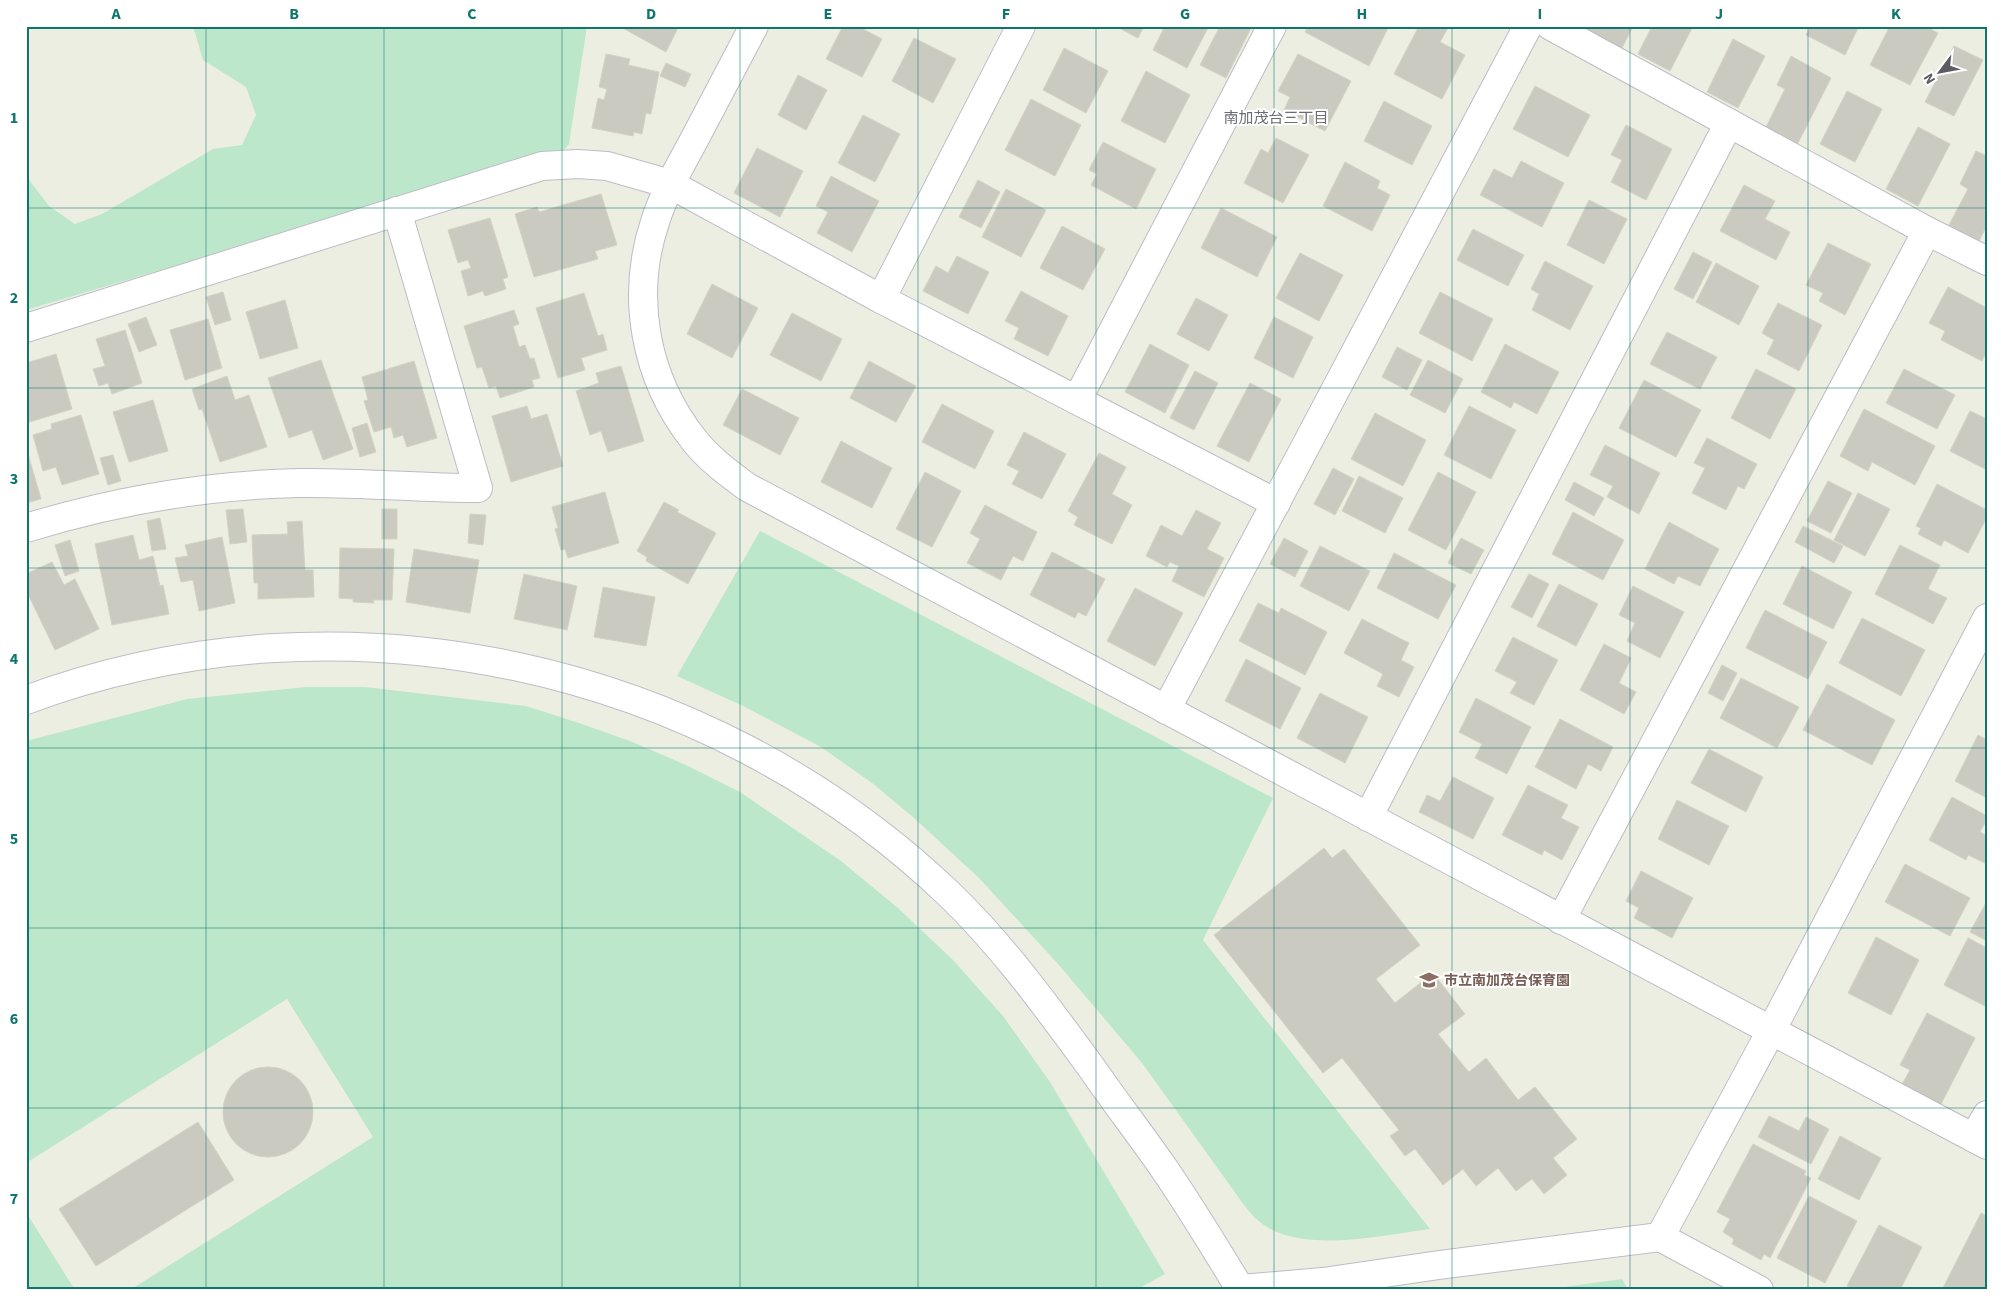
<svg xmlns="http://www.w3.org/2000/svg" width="2013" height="1316" font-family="'Source Sans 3','Noto Sans JP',sans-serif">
<rect width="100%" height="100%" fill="#edeee2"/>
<g fill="#bde7ca">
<polygon points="193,26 587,26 569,144 564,150 26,310 26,176 49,206 75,224 102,214 213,149 242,145 256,115 246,87 203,60"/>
<path d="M760,531l513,267 -70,142 227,289c-47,6 -131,26 -170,-7 -6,-4 -11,-11 -16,-17l-102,-142 -84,-99 -79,-86 -65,-60 -42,-35 -51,-36 -78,-41 -66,-30z"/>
<polygon points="306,687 365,687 526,706 579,723 630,741 686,765 740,792 841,861 898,908 953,960 1003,1016 1050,1082 1165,1274 1136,1290 130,1290 373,1137 287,999 26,1163 26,741 187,699"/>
<polygon points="26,1212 75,1290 26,1290"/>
<polygon points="1622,1279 1628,1290 1542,1290"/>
</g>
<g fill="#cbcac1" stroke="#d3d3c0">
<polygon points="619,26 679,26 666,52"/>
<polygon points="843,26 857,26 882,39 862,77 826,59"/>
<polygon points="1115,26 1144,26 1138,38"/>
<polygon points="1165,26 1209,26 1187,68 1153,50"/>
<polygon points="1220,26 1252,26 1226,78 1200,65"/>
<polygon points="1308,26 1384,26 1388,28 1369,66 1305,32"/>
<polygon points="1419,26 1449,26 1440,42 1465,55 1442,99 1394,74"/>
<polygon points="1571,26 1633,26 1620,52"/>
<polygon points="1652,26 1693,26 1670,71 1638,54"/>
<polygon points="1811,26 1859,26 1845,55 1806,35"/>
<polygon points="1890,26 1925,26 1938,33 1910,85 1870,65"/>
<polygon points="914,38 956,59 933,103 892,81"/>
<polygon points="1733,39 1765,56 1738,108 1707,92"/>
<polygon points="1954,46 1983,60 1954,116 1925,102"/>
<polygon points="1064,48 1108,71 1086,113 1043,90"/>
<polygon points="606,54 630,59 628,65 659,72 651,114 646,113 642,134 634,132 633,136 592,128 598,98 604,100 607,89 599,87"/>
<polygon points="1298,54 1351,81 1325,131 1284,110 1290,97 1278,91"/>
<polygon points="1791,56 1831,78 1797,145 1765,129 1785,89 1777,85"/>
<polygon points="666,63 691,74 685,87 660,76"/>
<polygon points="1146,71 1190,95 1165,143 1121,121"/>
<polygon points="798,75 827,90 806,130 778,115"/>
<polygon points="1535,86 1590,115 1568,157 1513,129"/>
<polygon points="1847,91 1882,109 1855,162 1820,144"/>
<polygon points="1031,99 1081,125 1055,176 1005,150"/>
<polygon points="1384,101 1432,126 1412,165 1364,141"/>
<polygon points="863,115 900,134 875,182 838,163"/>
<polygon points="1626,125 1672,149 1646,200 1611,182 1622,160 1611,155"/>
<polygon points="1918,127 1950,144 1918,206 1886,189"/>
<polygon points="1276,138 1309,155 1283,203 1244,183 1261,149 1268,153"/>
<polygon points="1103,142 1156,169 1136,209 1091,185 1097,174 1089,170"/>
<polygon points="757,148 803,171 780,217 734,193"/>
<polygon points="1976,151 1987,156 1987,225 1979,241 1949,225 1968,189 1960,184"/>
<polygon points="1521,161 1564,183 1542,227 1480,195 1494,169 1512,178"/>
<polygon points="1345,162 1380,181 1377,188 1390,195 1372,231 1323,206"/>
<polygon points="831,176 879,201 852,252 817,233 828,212 816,206"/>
<polygon points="978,180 1000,192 981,228 959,217"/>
<polygon points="1744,185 1775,201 1765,219 1790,232 1776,260 1720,231"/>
<polygon points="1006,189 1046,210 1021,257 982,237"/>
<polygon points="601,194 617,245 595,251 598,259 534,277 515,214 537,207 539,212"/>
<polygon points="1589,200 1627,219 1604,264 1567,245"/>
<polygon points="1221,208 1277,237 1257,277 1201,248"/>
<polygon points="490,218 508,277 503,279 506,289 485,296 483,291 468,296 461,271 471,268 468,260 458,263 448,230"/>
<polygon points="1062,226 1105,249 1083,290 1040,268"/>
<polygon points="1473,229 1524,255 1508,286 1457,260"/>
<polygon points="1828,243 1871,264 1845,315 1819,301 1823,293 1806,285"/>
<polygon points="1693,252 1712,262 1693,299 1674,289"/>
<polygon points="1300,253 1343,275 1319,321 1276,298"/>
<polygon points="957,256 989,272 968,314 923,291 936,266 948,273"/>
<polygon points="1545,261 1593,286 1570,330 1532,310 1539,294 1531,289"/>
<polygon points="1716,263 1759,286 1739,325 1696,302"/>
<polygon points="712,284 758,308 732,358 687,334"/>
<polygon points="1948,287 1987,308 1987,351 1982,361 1941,340 1945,331 1929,323"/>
<polygon points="1021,291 1068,316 1048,356 1014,339 1019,328 1005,321"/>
<polygon points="223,292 231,320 215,325 206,297"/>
<polygon points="1440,292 1493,319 1472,361 1419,333"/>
<polygon points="584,293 598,336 603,334 607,350 581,358 585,370 558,378 536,308"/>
<polygon points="1196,298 1228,315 1209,351 1177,334"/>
<polygon points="285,300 298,348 260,359 246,312"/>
<polygon points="1778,303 1822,325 1799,371 1767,354 1774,340 1762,333"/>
<polygon points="514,310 519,324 513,326 519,347 525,345 530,359 534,358 540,378 532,380 534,387 500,398 496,386 489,388 482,367 477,368 464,326"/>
<polygon points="792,313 842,339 821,381 770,355"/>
<polygon points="146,317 157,345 139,352 128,324"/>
<polygon points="1274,317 1313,337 1293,378 1254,358"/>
<polygon points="208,319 222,368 185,380 170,330"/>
<polygon points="125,330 142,383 112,394 108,383 99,386 93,369 105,366 96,339"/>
<polygon points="1667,332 1717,357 1700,389 1650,364"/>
<polygon points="1150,344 1189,365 1165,413 1125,392"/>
<polygon points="1505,344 1559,372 1537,414 1514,402 1511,408 1481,392"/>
<polygon points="1397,347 1422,360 1407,390 1382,377"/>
<polygon points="56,354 72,409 26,423 26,363"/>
<polygon points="321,360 353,449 323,460 312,430 289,438 268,378"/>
<polygon points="1428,360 1463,379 1445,413 1410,395"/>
<polygon points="414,361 437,438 407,447 403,435 394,438 391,427 374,432 364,401 368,400 362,377"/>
<polygon points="869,361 916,386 896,422 850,398"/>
<polygon points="621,366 644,441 608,452 601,431 590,435 576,391 599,383 596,373"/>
<polygon points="1756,369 1796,389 1770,439 1731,418"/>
<polygon points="1904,369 1955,395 1937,429 1886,403"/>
<polygon points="1195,371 1218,383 1194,430 1170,418"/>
<polygon points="227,376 235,400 249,395 267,447 220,462 202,409 199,410 192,389"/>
<polygon points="1644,380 1701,410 1676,457 1619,428"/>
<polygon points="1250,383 1281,399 1249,462 1217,446"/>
<polygon points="742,389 799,418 780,455 723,425"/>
<polygon points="153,400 168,451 129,462 113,412"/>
<polygon points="942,404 994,431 975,469 922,442"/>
<polygon points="527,406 531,419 547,414 563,466 511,482 492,416"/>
<polygon points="1469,406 1516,430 1491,479 1444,455"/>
<polygon points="1864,409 1935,446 1915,485 1872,462 1868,471 1840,456"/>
<polygon points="1970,411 1987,419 1987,470 1950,451"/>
<polygon points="1375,413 1426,440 1403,486 1351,459"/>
<polygon points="81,415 99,474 62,485 56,467 43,471 33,435 52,429 51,424"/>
<polygon points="367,423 376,452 360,457 352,428"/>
<polygon points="1024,432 1066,454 1042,499 1012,484 1019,471 1007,465"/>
<polygon points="1707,438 1757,464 1744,489 1738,486 1726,510 1692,493 1705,468 1694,463"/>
<polygon points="841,441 892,468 872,508 821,482"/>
<polygon points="1605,445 1660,473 1639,514 1607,497 1613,486 1590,475"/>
<polygon points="26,447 41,499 26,503"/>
<polygon points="1099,453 1126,467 1112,494 1132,505 1112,544 1074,525 1078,517 1068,511"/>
<polygon points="113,455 121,481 108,485 100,458"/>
<polygon points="1333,468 1354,479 1335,515 1314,504"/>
<polygon points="925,472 961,491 932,547 896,529"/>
<polygon points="1438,472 1476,492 1446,550 1408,530"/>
<polygon points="1359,476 1403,498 1385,533 1342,511"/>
<polygon points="1828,481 1852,493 1831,533 1807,521"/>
<polygon points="1574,482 1604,498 1594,516 1565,500"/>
<polygon points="1937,484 1987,510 1987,517 1968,553 1944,540 1941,546 1918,534 1921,528 1916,526"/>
<polygon points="605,492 619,543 568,558 565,549 561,550 555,529 558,528 552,507"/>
<polygon points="1858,493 1890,509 1865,556 1834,540"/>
<polygon points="664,502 679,510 677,512 716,533 688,584 646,561 647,557 637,551"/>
<polygon points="985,505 1037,532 1023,561 1013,556 1001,580 967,563 980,539 970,533"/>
<polygon points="243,509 247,542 230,544 226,510"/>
<rect x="382" y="509" width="15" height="30"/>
<polygon points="1196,510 1221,523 1207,549 1224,558 1204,597 1172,581 1179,566 1170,562 1167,567 1146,556 1161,525 1182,536"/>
<polygon points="1573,512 1624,540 1603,580 1552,554"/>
<polygon points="470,514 486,515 483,545 468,543"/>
<polygon points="160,518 166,549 152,551 147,521"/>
<polygon points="302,521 305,570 313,570 314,597 258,599 258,583 254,583 252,535 288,534 287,522"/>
<polygon points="1669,522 1719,549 1700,586 1678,576 1674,584 1645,569"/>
<polygon points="1803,526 1843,546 1834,563 1795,542"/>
<polygon points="133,535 139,560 153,556 160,586 163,585 169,614 112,625 95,544"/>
<polygon points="222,537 235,603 199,611 193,580 181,582 175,558 188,556 185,545"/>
<polygon points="1284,538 1308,551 1295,577 1270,564"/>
<polygon points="1461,538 1484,550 1471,574 1448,563"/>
<polygon points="70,540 79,571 65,576 55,545"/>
<polygon points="1900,545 1940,565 1928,589 1947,598 1933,624 1875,594"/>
<polygon points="1320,546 1370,571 1349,611 1300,586"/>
<polygon points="340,548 394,549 392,600 373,600 374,603 353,602 353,599 339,598"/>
<polygon points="414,549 479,560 470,613 406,602"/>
<polygon points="1052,552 1105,579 1086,616 1078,612 1075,618 1030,595"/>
<polygon points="1394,553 1456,585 1438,619 1377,588"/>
<polygon points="52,562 64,585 75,579 99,629 55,650 26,590 26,574"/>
<polygon points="1802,566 1852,592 1833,629 1783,604"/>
<polygon points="524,574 577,586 567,630 514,619"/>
<polygon points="1529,574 1549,584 1532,618 1511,607"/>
<polygon points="1559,584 1598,604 1576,646 1537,626"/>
<polygon points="1633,586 1684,612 1660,658 1627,641 1635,623 1619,615"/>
<polygon points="603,587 655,597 646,646 594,637"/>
<polygon points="1135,588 1183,613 1155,666 1107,641"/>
<polygon points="1258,603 1279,613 1281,608 1327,632 1305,675 1239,641"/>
<polygon points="1765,610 1827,642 1808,679 1746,648"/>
<polygon points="1862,618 1925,650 1901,696 1839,663"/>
<polygon points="1362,619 1409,643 1401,660 1414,667 1399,697 1377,686 1383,674 1344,653"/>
<polygon points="1513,637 1558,660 1534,705 1510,693 1517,682 1495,671"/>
<polygon points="1604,644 1631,658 1619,683 1636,692 1624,714 1580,690"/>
<polygon points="1246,659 1301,688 1280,729 1225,701"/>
<polygon points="1722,665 1737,673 1723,701 1708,693"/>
<polygon points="1741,678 1799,707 1777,748 1720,718"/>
<polygon points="1827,684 1895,720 1872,765 1803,730"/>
<polygon points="1320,693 1368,717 1345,763 1297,738"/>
<polygon points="1476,698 1531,727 1507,774 1475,758 1482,744 1459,732"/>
<polygon points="1560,719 1613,747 1601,771 1588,764 1576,789 1535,767"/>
<polygon points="1978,735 1987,740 1987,798 1955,781"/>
<polygon points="1709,749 1763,777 1746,812 1691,783"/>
<polygon points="1453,777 1494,798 1473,839 1419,812 1427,795 1440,801"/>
<polygon points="1528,785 1568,805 1561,818 1579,827 1562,860 1544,850 1542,855 1502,835"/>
<polygon points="1952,797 1987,816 1987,819 1980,832 1987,836 1987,864 1968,855 1966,860 1929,840"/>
<polygon points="1677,800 1729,826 1709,865 1658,839"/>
<polygon points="1324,848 1332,858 1344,849 1420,945 1376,979 1395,1003 1433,973 1465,1014 1438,1034 1467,1070 1469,1072 1486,1058 1518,1100 1535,1087 1577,1139 1553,1158 1567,1175 1544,1194 1532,1179 1516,1191 1498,1168 1476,1186 1463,1169 1443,1185 1415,1149 1405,1156 1390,1136 1399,1130 1342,1058 1323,1073 1214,935"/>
<polygon points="1905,864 1970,898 1950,936 1885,902"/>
<polygon points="1641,871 1693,898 1672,938 1634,918 1639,908 1626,901"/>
<polygon points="1987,901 1987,941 1970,932"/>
<polygon points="1876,937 1919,960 1891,1015 1848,993"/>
<polygon points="1968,938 1987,948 1987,1007 1944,985"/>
<polygon points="1927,1013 1975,1038 1939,1108 1900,1088 1910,1070 1900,1065"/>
<circle cx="268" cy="1112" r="45"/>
<polygon points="1769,1116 1799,1131 1806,1117 1829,1129 1811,1164 1758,1137"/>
<polygon points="198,1122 234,1180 96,1266 59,1209"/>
<polygon points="1840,1136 1881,1158 1859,1200 1818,1179"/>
<polygon points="1753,1144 1806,1171 1804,1175 1811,1178 1770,1258 1764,1254 1761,1260 1732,1244 1734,1239 1723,1232 1730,1219 1717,1212"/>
<polygon points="1809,1196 1857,1221 1825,1283 1777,1258"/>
<polygon points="1981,1213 1987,1216 1987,1290 1942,1290"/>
<polygon points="1879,1225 1922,1247 1900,1290 1855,1290 1847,1286"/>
</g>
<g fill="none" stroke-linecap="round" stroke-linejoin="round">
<g stroke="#bcbdc4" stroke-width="30">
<g id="minor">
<path d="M754,26c-20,38 -40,76 -60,114 -14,26 -30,53 -39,82 -25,75 -10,156 39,218 15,19 34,33 53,47l1240,658"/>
<polyline points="1551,26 1927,231 1987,261"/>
<polyline points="881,299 1021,26"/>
<polyline points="26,328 542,166 578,164 607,166 670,184 881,299 1276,503"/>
<polyline points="1077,400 1272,26"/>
<path d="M26,528c88,-27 181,-43 273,-45 60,-1 119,5 179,5l-81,-277"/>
<polyline points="1166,710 1528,26"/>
<polyline points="1368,817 1729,123"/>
<polyline points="1561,920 1927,231"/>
<polyline points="1974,1138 1987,1115"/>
<polyline points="1660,1237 1771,1031 1987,618"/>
<polyline points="1241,1289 1323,1282 1439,1265 1660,1237 1759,1290"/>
</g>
</g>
<g stroke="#bcbdc4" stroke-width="30">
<path id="tertiary" d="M26,700c316,-117 680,-38 923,194 54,52 98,113 142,173 24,35 50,68 74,103 27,39 51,80 76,120"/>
</g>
<use href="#minor" stroke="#fff" stroke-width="28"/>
<use href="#tertiary" stroke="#fff" stroke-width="28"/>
</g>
<path fill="none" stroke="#0f766e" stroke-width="1" stroke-opacity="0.55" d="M206,26v1264M384,26v1264M562,26v1264M740,26v1264M918,26v1264M1096,26v1264M1274,26v1264M1452,26v1264M1630,26v1264M1808,26v1264M26,208h1961M26,388h1961M26,568h1961M26,748h1961M26,928h1961M26,1108h1961"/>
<defs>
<g id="school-bare" transform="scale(1.5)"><path d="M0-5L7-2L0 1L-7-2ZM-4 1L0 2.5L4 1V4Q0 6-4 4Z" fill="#8d6e63" stroke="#fff" stroke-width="2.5" paint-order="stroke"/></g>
</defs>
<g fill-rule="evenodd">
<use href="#school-bare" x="1429" y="980"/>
</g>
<g text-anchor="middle" stroke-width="4" stroke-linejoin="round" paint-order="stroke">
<g font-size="14" font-weight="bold" fill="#785e54" stroke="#fff" text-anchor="start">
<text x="1444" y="985">市立南加茂台保育園</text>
</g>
<g font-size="15" fill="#6b6d75" stroke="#fff">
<text x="1276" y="123">南加茂台三丁目</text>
</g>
</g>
<rect width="2013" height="1316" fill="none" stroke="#ffffff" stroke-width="55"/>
<g transform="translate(1940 72) rotate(238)" stroke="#ffffff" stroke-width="4" paint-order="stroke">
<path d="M0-4L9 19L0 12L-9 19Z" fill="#5a5b63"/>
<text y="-8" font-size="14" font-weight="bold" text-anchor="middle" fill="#5a5b63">N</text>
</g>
<rect x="28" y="28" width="1958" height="1260" fill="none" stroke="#0f766e" stroke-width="2"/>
<g font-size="16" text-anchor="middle" font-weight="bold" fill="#0f766e">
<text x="116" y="19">A</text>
<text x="294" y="19">B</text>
<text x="472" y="19">C</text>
<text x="651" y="19">D</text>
<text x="828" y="19">E</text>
<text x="1006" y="19">F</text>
<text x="1185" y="19">G</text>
<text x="1362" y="19">H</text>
<text x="1540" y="19">I</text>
<text x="1719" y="19">J</text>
<text x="1896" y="19">K</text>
<text x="14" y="123">1</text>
<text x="14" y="303">2</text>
<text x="14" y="484">3</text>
<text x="14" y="664">4</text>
<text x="14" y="844">5</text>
<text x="14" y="1024">6</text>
<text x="14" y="1204">7</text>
</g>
</svg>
